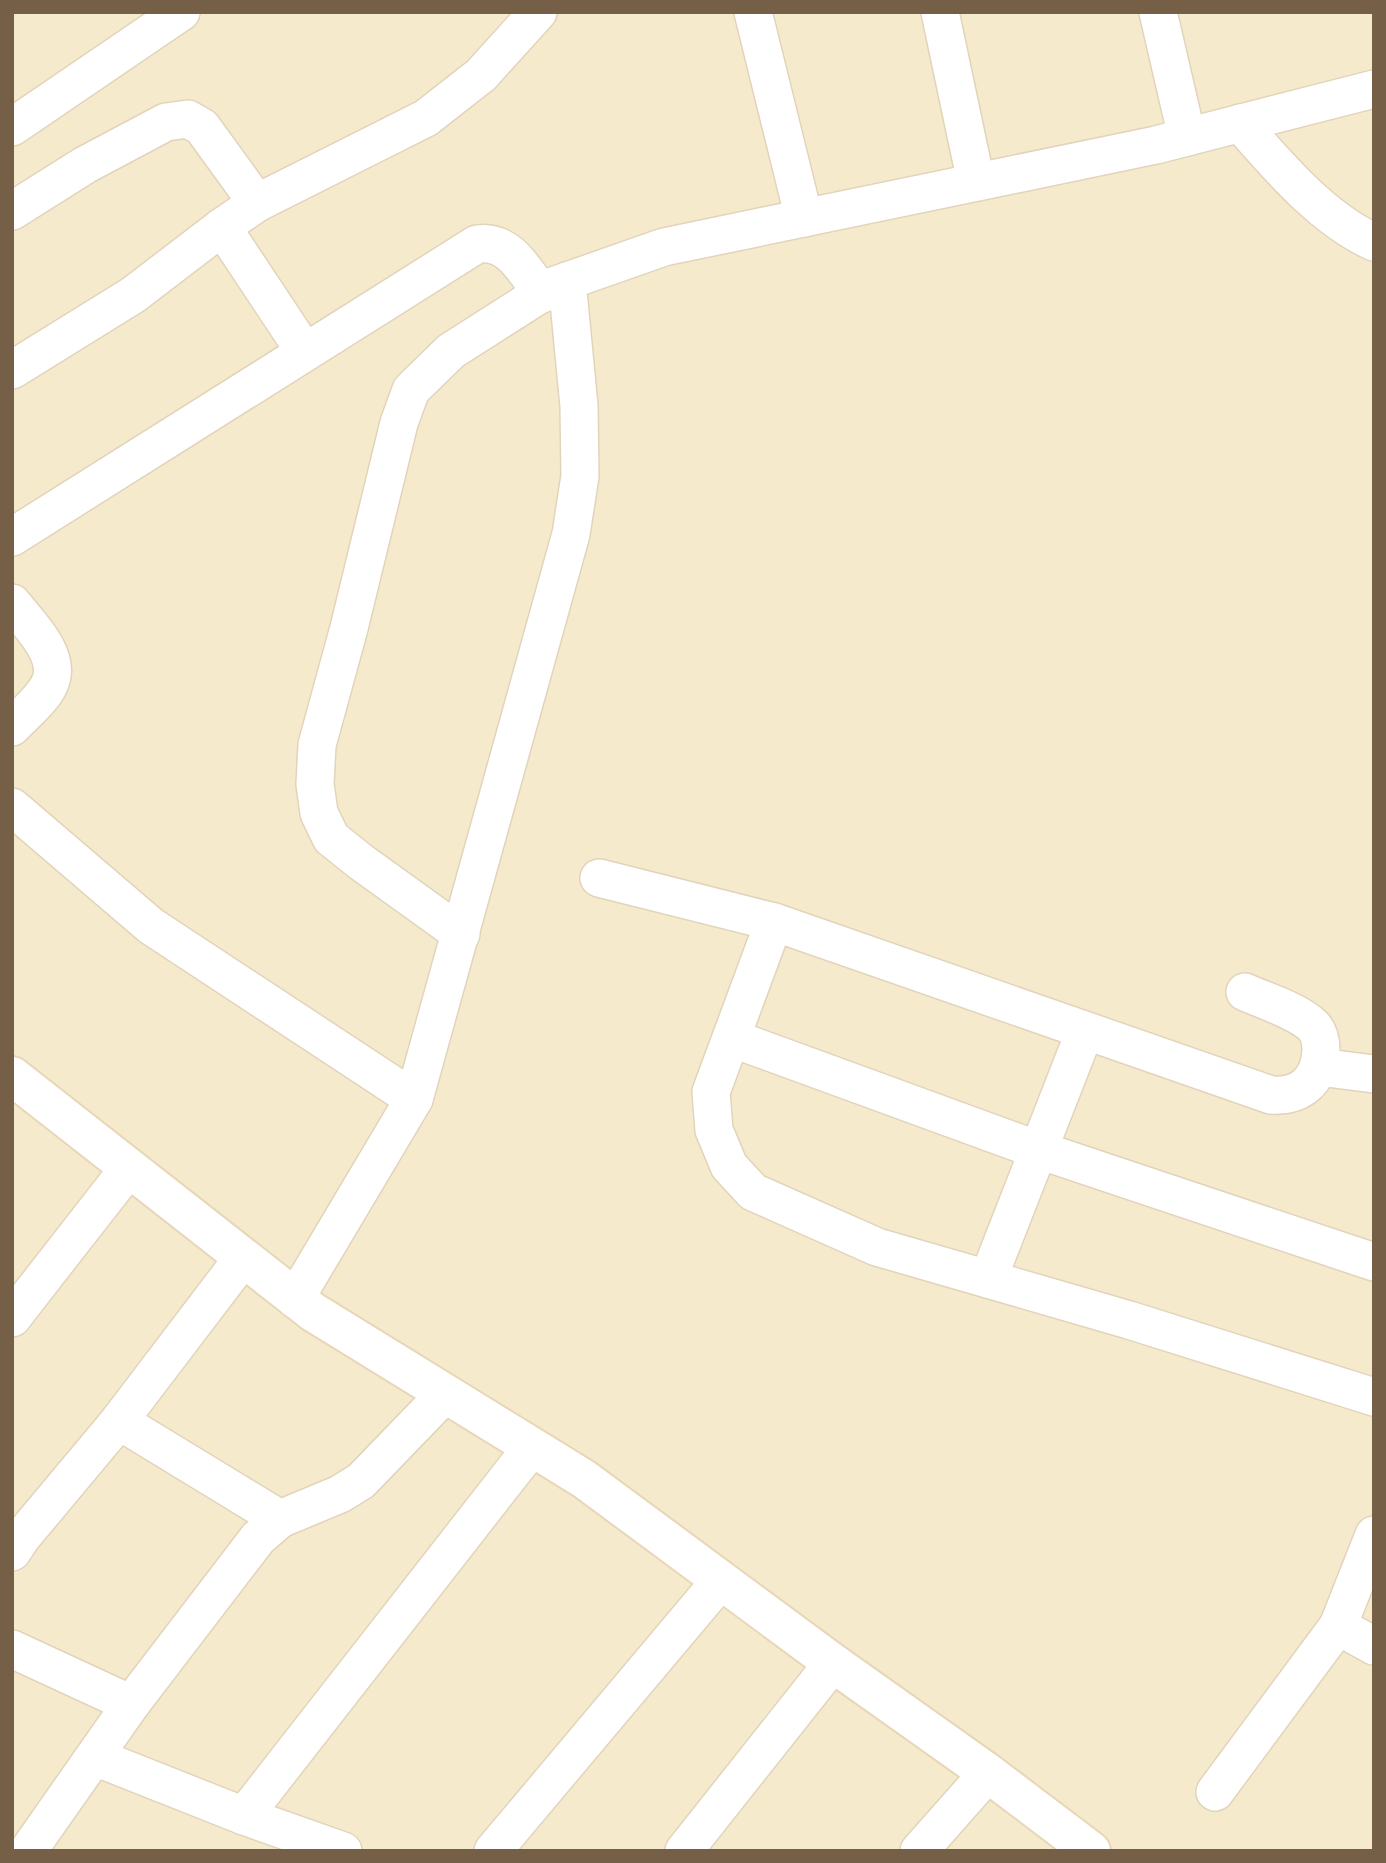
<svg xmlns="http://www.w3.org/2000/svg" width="1386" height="1863" font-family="Jost,sans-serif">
<rect width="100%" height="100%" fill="#fef7df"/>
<rect fill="#f6eacd" x="12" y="12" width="1362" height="1839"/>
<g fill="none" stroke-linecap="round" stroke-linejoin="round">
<g stroke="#e2d4bb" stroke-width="40">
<g id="street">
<polyline points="753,12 804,218"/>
<polyline points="940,12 976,182"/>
<polyline points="1158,12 1187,137"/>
<path d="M1240,123c37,42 82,96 134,119"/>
<polyline points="12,127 181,12"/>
<polyline points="12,211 85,165 166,122 188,119 202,127 257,203"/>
<polyline points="222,227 305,352"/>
<polyline points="12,370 133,295 222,227 257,203 426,118 481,75 538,12"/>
<path d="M12,537l465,-293c32,-5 48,27 65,50"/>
<path d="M12,603c15,19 48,50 39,77 -5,17 -26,33 -39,47"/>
<polyline points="12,807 151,926 414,1099"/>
<path d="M599,878l175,44 497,173c30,2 48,-14 50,-44 0,-9 -1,-18 -8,-25 -15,-15 -48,-25 -68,-34"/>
<polyline points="774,922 711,1092 714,1130 729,1166 753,1192 877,1247 1129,1320 1374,1397"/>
<polyline points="461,934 361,862 331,838 319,813 315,784 317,745 349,628 399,423 411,390 451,351 553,286 664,247 1156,145 1374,89"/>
<polyline points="731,1038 1027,1146 1374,1262"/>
<polyline points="1319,1067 1374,1074"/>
<polyline points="988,1279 1085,1031"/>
<polyline points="295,1299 414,1099 571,534 580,476 579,406 567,281"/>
<polyline points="12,1318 129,1168"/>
<polyline points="119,1421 280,1519"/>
<polyline points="12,1552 22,1537 119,1421 243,1258"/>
<polyline points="1338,1626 1374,1646"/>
<polyline points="12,1649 131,1704"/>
<polyline points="95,1757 244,1816 343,1851"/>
<polyline points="1215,1792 1338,1626 1374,1535"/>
<polyline points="244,1816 532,1447"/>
<polyline points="28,1851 131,1704 258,1538 280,1519 340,1494 361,1481 445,1394"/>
<polyline points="493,1851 721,1580"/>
<polyline points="684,1851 833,1663"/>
<polyline points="919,1851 988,1773"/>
</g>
</g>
<g stroke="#e8d6b8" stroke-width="42">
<polyline id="secondary" points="12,1076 313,1312 584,1479 833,1663 988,1773 1091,1851"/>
</g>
<use href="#street" stroke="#fff" stroke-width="37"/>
<use href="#secondary" stroke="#fff" stroke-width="38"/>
</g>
<rect width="1386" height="1863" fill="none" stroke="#755f46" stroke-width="28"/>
</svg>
